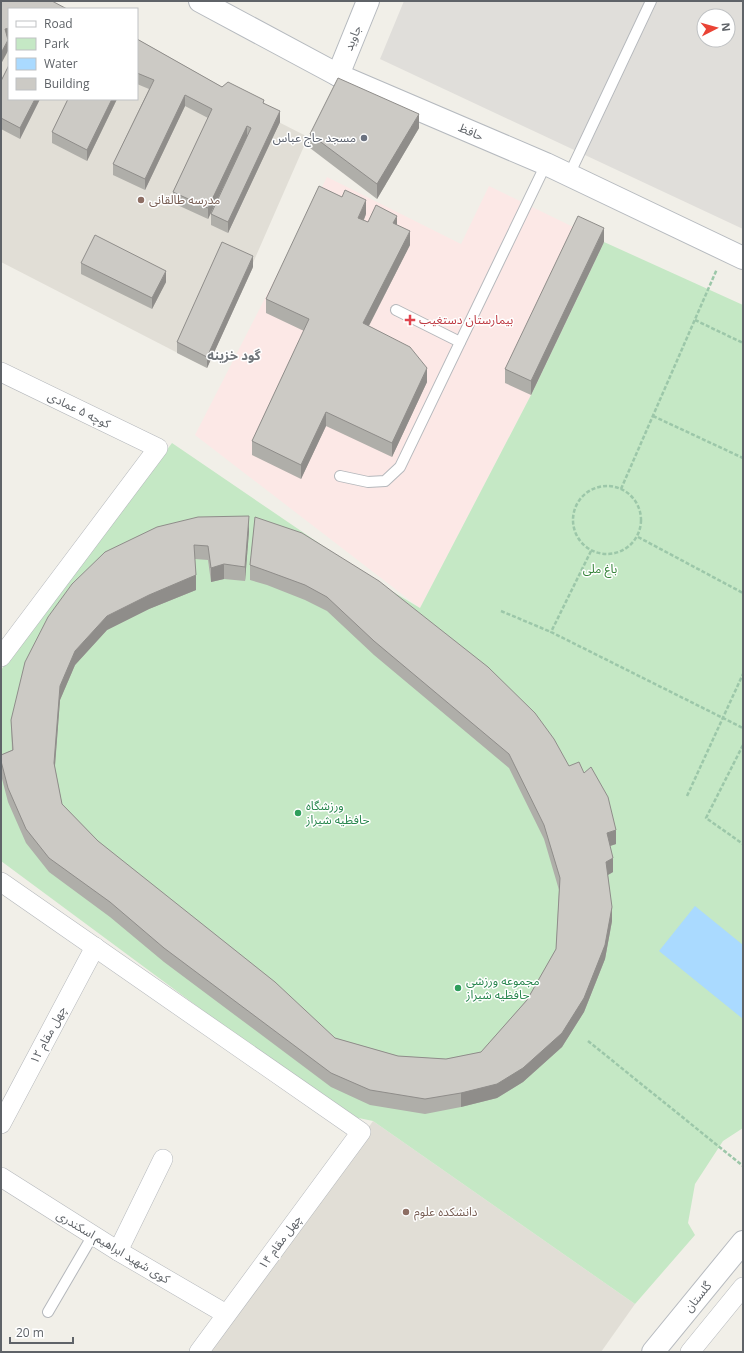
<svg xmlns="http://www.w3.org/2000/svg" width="744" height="1353" font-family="'Open Sans','Noto Sans Arabic',sans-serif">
<rect width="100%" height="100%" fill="#f1efe8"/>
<path fill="#e0deda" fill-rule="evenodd" d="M404,1h339v228l-363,-170zM704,16h24v24h-24z"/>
<g fill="#e1ded6">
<polygon points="1,1 9,9 9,99 137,99 137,50 308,137 207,368 1,262"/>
<polygon points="373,1121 635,1304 601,1352 209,1352"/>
</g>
<polygon fill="#fce8e6" points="327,177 461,244 489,186 604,242 531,395 420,608 195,435"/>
<polygon fill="#c5e8c5" points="604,242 743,305 743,1128 723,1141 695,1184 688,1223 695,1235 635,1304 373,1121 344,1115 1,861 1,670 172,443 370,578 420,608 531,395"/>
<polygon fill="#aadaff" points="695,906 743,945 743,1019 659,951"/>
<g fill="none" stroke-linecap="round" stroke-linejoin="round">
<g stroke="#b5b8bc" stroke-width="12">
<g id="lane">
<polyline points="569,175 651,1"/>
<polyline points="396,310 460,342"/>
<polyline points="340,476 368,482 385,481 400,467 546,164"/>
<polyline points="48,1312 93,1235"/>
</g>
</g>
<g stroke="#b5b8bc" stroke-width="20">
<g id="street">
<polyline points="1,372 158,448 1,657"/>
<polyline points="1,882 361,1132 199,1352"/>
<polyline points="1,1124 95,947"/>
<polyline points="1,1177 118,1251 226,1314"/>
<polyline points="118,1251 163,1159"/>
<polyline points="690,1352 743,1287"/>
</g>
</g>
<g stroke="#b6babf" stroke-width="24">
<g id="secondary">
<polyline points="200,1 338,75 546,164 743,258"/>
<polyline points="338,75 368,1"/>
<polyline points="653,1352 743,1242"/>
</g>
</g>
<g stroke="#9cc7a9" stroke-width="2.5" stroke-dasharray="4 2" stroke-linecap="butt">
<polyline points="695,320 743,343"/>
<polyline points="653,416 743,458"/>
<circle cx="607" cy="520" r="34"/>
<polyline points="621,489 717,269"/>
<polyline points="638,537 743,593"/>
<polyline points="591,551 551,632 743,728"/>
<polyline points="501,611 551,632"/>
<polyline points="743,745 706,818 743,844"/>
<polyline points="687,796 743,674"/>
<polyline points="588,1041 743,1166"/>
</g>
<use href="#lane" stroke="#fff" stroke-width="10"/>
<use href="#street" stroke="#fff" stroke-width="19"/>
<use href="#secondary" stroke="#fff" stroke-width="22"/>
</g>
<g fill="#afaea9">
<polygon points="137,39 222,87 264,103 280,122 228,233 211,225 211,214 247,137 208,219 173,203 173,192 208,118 185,106 145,190 113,175 113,164 149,89 137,84"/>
<polygon points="1,81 9,99 40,99 20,139 1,129"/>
<polygon points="68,99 117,99 87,161 52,143 52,132"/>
<polygon points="419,128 377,199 310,148 310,134"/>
<polygon points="366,214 364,220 368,222 397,225 410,245 369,326 427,382 392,457 326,426 301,479 252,455 252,441 304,331 266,313 266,299"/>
<polygon points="604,242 531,395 505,383 505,369"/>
<polygon points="81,263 166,282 152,309 81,274"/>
<polygon points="253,267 207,368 177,353 177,342"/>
<polygon points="255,517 569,766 616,844 610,846 613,872 608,875 612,921 605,959 584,1012 562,1047 523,1082 497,1098 461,1107 425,1114 370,1105 331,1087 164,962 110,917 49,872 26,843 8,802 1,775 1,755 12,750 11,720 105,552 249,531 245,581 224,579 211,582 208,560 195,559 196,590 149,609 107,630 75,665 60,700 55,767 62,804 98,841 335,1038 398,1056 446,1059 481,1052 527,1000 556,949 559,890 544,839 509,768 374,655 327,611 305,600 267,585 250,580 250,565"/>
</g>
<g fill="#8f8d8a">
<polygon points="9,28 9,39 5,40 5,29"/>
<polygon points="8,40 8,51 1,64 1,53"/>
<polygon points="185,95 185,106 145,190 145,179"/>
<polygon points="35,99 40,99 20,139 20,128"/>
<polygon points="112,99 117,99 87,161 87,150"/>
<polygon points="280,111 280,122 228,233 228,222"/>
<polygon points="419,114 419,128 377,199 377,184"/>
<polygon points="247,126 247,137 208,219 208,208"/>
<polygon points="366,200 366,214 358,232 358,218"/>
<polygon points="397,216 397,230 393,223"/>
<polygon points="604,228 604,242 531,395 531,381"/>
<polygon points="410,231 410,245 363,337 363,323"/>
<polygon points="253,256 253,267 207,368 207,357"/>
<polygon points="166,271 166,282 152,309 152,298"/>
<polygon points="427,368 427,382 392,457 392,443"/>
<polygon points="326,412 326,426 301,479 301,465"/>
<polygon points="249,516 249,531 245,581 245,567"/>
<polygon points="224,564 224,579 211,582 211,568"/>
<polygon points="196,575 196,590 149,609 107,630 75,665 60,700 54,777 54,763 60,686 75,651 107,616 149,595"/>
<polygon points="616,830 616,844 607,847 607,833"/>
<polygon points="613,858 613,872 606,876 606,862"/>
<polygon points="612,907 612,921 605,959 584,1012 562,1047 523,1082 497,1098 461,1107 461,1093"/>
</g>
<g fill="#cccac5" stroke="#8f8d8a">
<polygon points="1,1 52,1 67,9 9,9 9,28 5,29 8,40 1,53"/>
<polygon points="137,39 222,87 228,82 264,100 263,103 280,111 228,222 211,214 251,128 247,126 208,208 173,192 212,109 185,95 145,179 113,164 154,80 137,73"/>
<polygon points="9,65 9,99 35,99 20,128 1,118 1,81"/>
<polygon points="338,78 419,114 377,184 310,134"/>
<polygon points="68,99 112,99 87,150 52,132"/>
<polygon points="319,186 342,197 345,190 366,200 358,218 368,222 376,205 397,216 393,223 410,231 363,323 410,347 427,368 392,443 326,412 301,465 252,441 309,319 266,299"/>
<polygon points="578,216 604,228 531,381 505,369"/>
<polygon points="95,235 166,271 152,298 81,263"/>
<polygon points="222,242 253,256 207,357 177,342"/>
<polygon points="249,516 245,567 224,564 211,568 208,546 194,545 196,575 149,595 107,616 75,651 60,686 54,763 62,804 98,841 275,982 335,1038 398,1056 446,1059 481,1052 527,1000 556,949 560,878 544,825 509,754 374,641 327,597 305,585 267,571 250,565 255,517 302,533 379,581 488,667 535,713 554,739 569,766 579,762 584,773 591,767 608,797 616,830 607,833 613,858 606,862 612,907 605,945 584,998 562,1033 523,1068 497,1084 461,1093 425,1099 370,1090 331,1073 164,948 110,902 49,858 26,829 8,788 1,761 1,755 13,750 11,720 25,662 48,617 72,584 105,552 157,527 198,517"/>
</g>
<circle fill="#6b7280" stroke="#fff" stroke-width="1.5" cx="364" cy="138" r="4"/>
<g fill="#8d6e63" stroke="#fff" stroke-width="1.5">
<circle cx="141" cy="200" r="4"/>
<circle cx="406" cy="1212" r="4"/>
</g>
<path fill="#e0444e" stroke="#fff" stroke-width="1.5" d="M408 314h4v4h4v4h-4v4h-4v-4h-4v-4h4z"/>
<g fill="#2e9e5b" stroke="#fff" stroke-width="1.5">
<circle cx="298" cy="813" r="4"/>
<circle cx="458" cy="988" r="4"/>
</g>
<g text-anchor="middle" stroke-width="3" stroke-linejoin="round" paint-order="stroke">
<g font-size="12" fill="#5f6368" stroke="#fff">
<text transform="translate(353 38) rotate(-68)" y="4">جاوید</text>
<text transform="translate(471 132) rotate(23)" y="4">حافظ</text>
<text transform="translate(79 410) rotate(26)" y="4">کوچه ۵ عمادی</text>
<text transform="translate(48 1035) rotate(-62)" y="4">چهل مقام ۱۲</text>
<text transform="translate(280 1242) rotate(-54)" y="4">چهل مقام ۱۴</text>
<text transform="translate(113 1247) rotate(31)" y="4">کوی شهید ابراهیم اسکندری</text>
<text transform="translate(698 1297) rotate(-51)" y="4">گلستان</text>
</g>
<g font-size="12" fill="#5b616d" stroke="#fff" text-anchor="end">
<text x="356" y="142">مسجد حاج عباس</text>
</g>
<g font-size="12" fill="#785e54" stroke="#fff" text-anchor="start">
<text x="149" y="204">مدرسه طالقانی</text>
<text x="414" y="1216">دانشکده علوم</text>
</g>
<g font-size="12" fill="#be3a42" stroke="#fff" text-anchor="start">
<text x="419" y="324">بیمارستان دستغیب</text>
</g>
<g font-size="12" fill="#348238" stroke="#fff">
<text x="600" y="573">باغ ملی</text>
</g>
<g font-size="12" fill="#27864d" stroke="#fff" text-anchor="start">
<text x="306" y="810">ورزشگاه<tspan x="306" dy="14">حافظیه شیراز</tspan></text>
<text x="466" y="985">مجموعه ورزشی<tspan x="466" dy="14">حافظیه شیراز</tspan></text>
</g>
<g font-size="13" font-weight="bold" fill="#70757a" stroke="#fff">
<text x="234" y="360">گود خزینه</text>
</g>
</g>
<rect width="744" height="1353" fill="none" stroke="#5f6368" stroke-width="4"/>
<rect x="8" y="8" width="130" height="92" fill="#ffffff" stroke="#bfc1c3"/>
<rect x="16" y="21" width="20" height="6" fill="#ffffff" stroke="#bfc1c3"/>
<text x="44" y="28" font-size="12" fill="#5f6368">Road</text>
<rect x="16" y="38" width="20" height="12" fill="#c5e8c5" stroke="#bfc1c3"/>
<text x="44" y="48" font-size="12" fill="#5f6368">Park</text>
<rect x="16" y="58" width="20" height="12" fill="#aadaff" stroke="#bfc1c3"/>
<text x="44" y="68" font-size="12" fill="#5f6368">Water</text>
<rect x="16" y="78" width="20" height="12" fill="#cccac5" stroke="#bfc1c3"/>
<text x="44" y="88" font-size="12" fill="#5f6368">Building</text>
<g transform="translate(716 28) rotate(84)"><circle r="19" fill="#ffffff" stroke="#bfc1c3"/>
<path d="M0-3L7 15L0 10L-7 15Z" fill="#ea4335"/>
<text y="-6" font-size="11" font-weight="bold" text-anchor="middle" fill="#5f6368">N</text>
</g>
<path d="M10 1337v6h63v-6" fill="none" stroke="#5f6368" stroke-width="2"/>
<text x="16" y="1337" font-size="12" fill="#5f6368" stroke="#ffffff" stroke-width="3" paint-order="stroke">20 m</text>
</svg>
